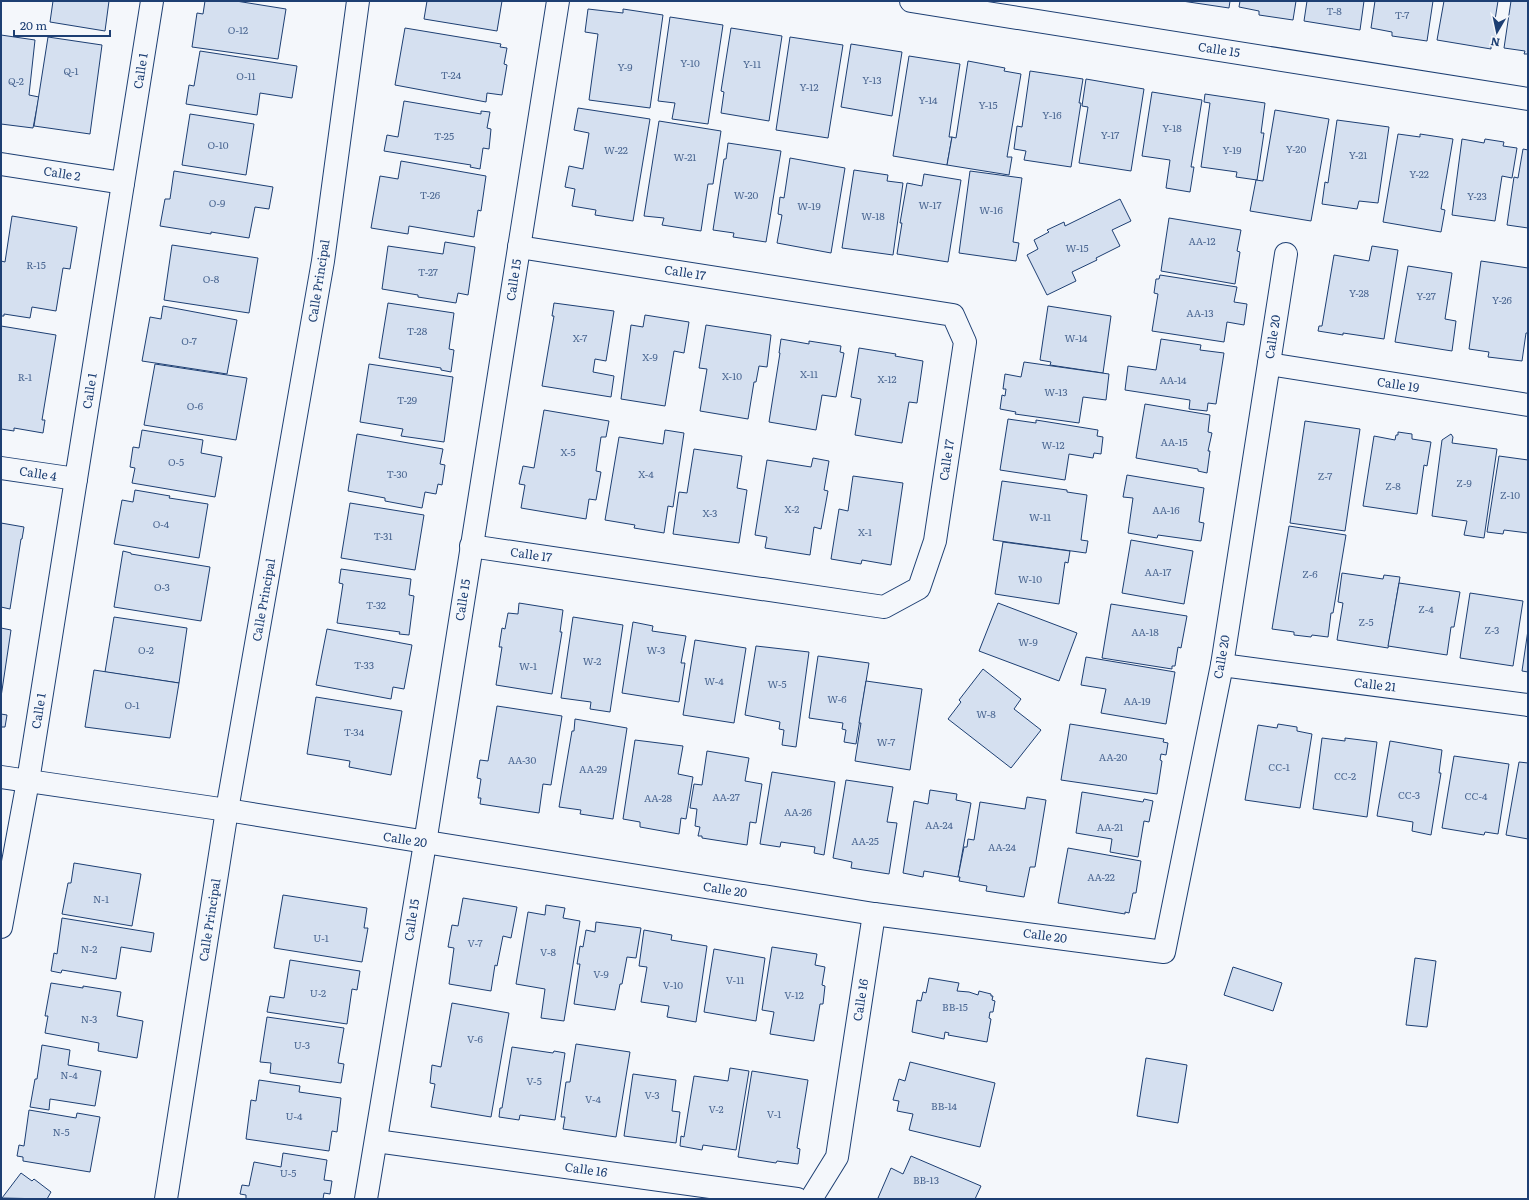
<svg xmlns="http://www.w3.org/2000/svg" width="1529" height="1200" font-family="Literata,serif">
<rect width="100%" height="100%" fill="#f4f7fb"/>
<g fill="#d5e0f0" stroke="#1d3f73">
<polygon points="53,1 109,1 105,31 50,22"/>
<polygon points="205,1 236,1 286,9 278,59 192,47 197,13 203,14"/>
<polygon points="427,1 502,1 497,31 424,19"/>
<polygon points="1182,1 1230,1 1229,8"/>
<polygon points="1240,1 1296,1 1293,20 1259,15 1259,11 1239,7"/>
<polygon points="1307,1 1364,1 1360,30 1304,21"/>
<polygon points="1375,1 1433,1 1427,41 1392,36 1392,32 1371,28"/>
<polygon points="1444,1 1498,1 1494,26 1497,27 1494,44 1491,44 1491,49 1437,40"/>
<polygon points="1511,1 1528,1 1528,54 1524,54 1525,51 1504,48"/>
<polygon points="588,9 623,13 623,9 663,15 650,108 589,100 598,34 585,32"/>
<polygon points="670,17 723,25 708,124 672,119 675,103 658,101"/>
<polygon points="405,28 501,44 500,47 507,48 504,64 507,65 502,95 487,93 486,102 395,85"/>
<polygon points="731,28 782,36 769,121 721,113 724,92 721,91"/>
<polygon points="1,35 35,40 29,95 39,97 33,128 1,124"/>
<polygon points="48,37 102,45 90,134 34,126"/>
<polygon points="790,37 843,45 828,138 776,130"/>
<polygon points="851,44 902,52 892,116 841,107"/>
<polygon points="200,51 297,66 292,98 260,93 257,115 186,104 189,85 194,86"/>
<polygon points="909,56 960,64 949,137 952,137 947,165 893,156"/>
<polygon points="968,61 1005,68 1004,71 1021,74 1007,157 1012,157 1009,175 947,165 952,137 956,138"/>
<polygon points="1030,71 1083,79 1079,103 1081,103 1071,167 1024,160 1026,151 1014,149 1017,126 1022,127"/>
<polygon points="1086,79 1144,89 1131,171 1079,163 1088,107 1082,106"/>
<polygon points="1152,92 1202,100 1191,167 1194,167 1190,192 1166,188 1170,160 1142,156"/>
<polygon points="1205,94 1265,103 1261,133 1264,133 1257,180 1236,177 1237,172 1201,167 1210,103 1204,102"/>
<polygon points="404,101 481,114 481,111 490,112 487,128 491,129 489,149 483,148 480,169 470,167 471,165 384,151 387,135 398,137"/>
<polygon points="578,108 650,119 633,221 595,215 596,210 572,206 575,189 565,187 569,166 583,169 589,133 574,130"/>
<polygon points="1275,110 1329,119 1311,221 1250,211 1256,180 1263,181"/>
<polygon points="190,114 254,124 246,175 182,165"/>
<polygon points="1337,120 1389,127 1378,203 1359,201 1357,209 1322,204 1325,182 1328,183"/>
<polygon points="659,121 721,131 713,184 708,184 701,231 662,225 664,218 644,216"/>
<polygon points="1398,134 1420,137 1420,134 1453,139 1441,209 1445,210 1441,232 1383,222"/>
<polygon points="1462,139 1484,143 1485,139 1504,142 1503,146 1517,148 1512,178 1502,176 1495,221 1452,215"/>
<polygon points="728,143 781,151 766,242 733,237 734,233 713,230 724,159 726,159"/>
<polygon points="1523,149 1528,150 1528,228 1507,225 1514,177 1518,178"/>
<polygon points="790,158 845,168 831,253 777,243 782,215 778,214 780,197 784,198"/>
<polygon points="401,161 486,176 481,211 478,210 474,237 409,226 408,234 371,228 380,176 398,179"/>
<polygon points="854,170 888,175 887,181 903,183 893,255 842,248"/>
<polygon points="174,171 273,187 269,209 255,207 249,238 211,232 211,234 160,226 165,199 170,199"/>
<polygon points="970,171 1022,178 1013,242 1019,243 1016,261 959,253"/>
<polygon points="924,174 961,180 948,262 897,254 902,223 900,223 907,183 922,186"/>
<polygon points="1120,199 1131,221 1112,230 1120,246 1096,258 1097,260 1072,272 1076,281 1047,295 1027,255 1038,249 1034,240 1049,232 1047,230 1064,222 1065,226"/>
<polygon points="12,216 77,227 70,269 63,268 56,311 32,307 30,318 4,314 4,316 1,316 1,261 5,262"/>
<polygon points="1169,218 1241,230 1237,251 1240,252 1235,284 1161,271"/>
<polygon points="445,242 475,247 468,295 458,293 456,303 418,297 418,295 382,289 388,246 443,254"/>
<polygon points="172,245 258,258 249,313 164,300"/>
<polygon points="1372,246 1398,250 1384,339 1343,333 1343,335 1318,331 1319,326 1322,326 1334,255 1369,261"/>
<polygon points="1481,261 1528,268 1528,333 1526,333 1522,361 1488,357 1489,352 1469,349"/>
<polygon points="1408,266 1452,273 1445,319 1456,321 1452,351 1395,342"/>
<polygon points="1160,275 1237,287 1234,302 1247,304 1244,325 1227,322 1224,342 1152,331 1158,294 1154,293 1156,279 1159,279"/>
<polygon points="388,303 454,313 449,349 454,350 451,372 441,370 441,368 379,358"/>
<polygon points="554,303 614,311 606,361 595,359 593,372 614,376 611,397 542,386 554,316 552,316"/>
<polygon points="163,306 237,320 227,374 142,361 150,317 161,319"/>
<polygon points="1048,306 1111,316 1103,373 1050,365 1051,362 1040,360"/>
<polygon points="645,315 689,322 684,353 674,351 665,406 621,399 631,325 643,327"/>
<polygon points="706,325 771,335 767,367 759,366 756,382 754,382 748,419 700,411 707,369 699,368"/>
<polygon points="1,326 56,335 42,420 45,420 43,433 14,428 14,431 1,429"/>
<polygon points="781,339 809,344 809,341 841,346 840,352 844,353 836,397 822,395 816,430 769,422 780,353 779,353"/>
<polygon points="1161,339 1201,345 1200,350 1224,353 1216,404 1208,403 1207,411 1189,409 1190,400 1125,390 1128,366 1156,370"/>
<polygon points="859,348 896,354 895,356 923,361 917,403 909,402 902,443 855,435 861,399 851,397"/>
<polygon points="1024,362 1109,374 1106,400 1083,397 1079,423 1015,414 1016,412 1000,409 1002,395 1005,396 1006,389 1003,389 1005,374 1021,377"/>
<polygon points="155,364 247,378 236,440 144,425"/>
<polygon points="369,364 453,377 444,442 401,436 403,429 360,422"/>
<polygon points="1145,404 1210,415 1208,432 1212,433 1208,451 1210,451 1207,473 1198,471 1198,469 1136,458"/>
<polygon points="544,410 609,421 606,437 601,437 596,471 601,472 596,500 589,499 586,519 521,508 525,485 519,484 523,466 534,468"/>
<polygon points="1008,419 1036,423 1036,420 1098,430 1097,436 1103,437 1101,454 1094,453 1093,458 1069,454 1065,480 1000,470"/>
<polygon points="1305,421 1360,429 1345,531 1290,523"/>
<polygon points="142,430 203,440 201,453 222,457 215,497 132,483 135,468 130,467 133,447 139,448"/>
<polygon points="665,430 684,433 673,507 668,506 664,533 634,528 635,525 605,520 619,437 663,444"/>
<polygon points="1398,432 1412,434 1412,439 1431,442 1427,466 1424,465 1417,514 1363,506 1374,436 1395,440 1396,435 1398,435"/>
<polygon points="357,434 443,449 440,464 445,465 442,485 438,484 436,494 425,492 422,508 385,501 385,498 348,491"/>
<polygon points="1451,434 1453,437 1452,443 1497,449 1484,538 1464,535 1467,521 1432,516 1442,440"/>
<polygon points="694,449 742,456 737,488 747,490 739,543 673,534 679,492 687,493"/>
<polygon points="1499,456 1528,460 1528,533 1504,530 1503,534 1487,532"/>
<polygon points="813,458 829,461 824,490 828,491 821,529 814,527 810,555 765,548 767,537 755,535 767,460 811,467"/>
<polygon points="1127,475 1204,488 1199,522 1204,523 1201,541 1158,535 1157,538 1128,533 1133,498 1123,497"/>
<polygon points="853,476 903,483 891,565 862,560 861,564 831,559 839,509 848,511"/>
<polygon points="1002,481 1067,490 1067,492 1087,495 1081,540 1088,541 1086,553 993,540"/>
<polygon points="135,490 170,496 169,498 208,504 199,558 114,544 122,500 133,502"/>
<polygon points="350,503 424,515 415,570 341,558"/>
<polygon points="1,523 24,527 22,539 21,539 10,609 1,607"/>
<polygon points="1289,526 1346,535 1333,613 1331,613 1328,637 1312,635 1311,637 1294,635 1294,632 1272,629"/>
<polygon points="1131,540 1193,551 1184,604 1122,593"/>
<polygon points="1003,542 1070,551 1068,563 1065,562 1059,604 995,594"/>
<polygon points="123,551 131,553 131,554 210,567 201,621 114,607"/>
<polygon points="341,569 411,579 409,595 414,596 409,635 399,634 400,632 337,623 343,584 339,583"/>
<polygon points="1342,573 1383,579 1384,575 1400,577 1388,648 1337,640 1343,603 1338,602"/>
<polygon points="1399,583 1460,592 1454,627 1451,627 1447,655 1388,646"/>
<polygon points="1470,593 1523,601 1513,666 1460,658"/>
<polygon points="519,603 563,610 560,632 562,632 552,694 496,685 502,647 499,647 502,628 505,629 508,613 518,614"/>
<polygon points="998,603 1077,633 1059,681 979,651"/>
<polygon points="1111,604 1187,616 1181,648 1178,647 1175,666 1172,666 1172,669 1102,658"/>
<polygon points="114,617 187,628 179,683 105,672"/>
<polygon points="573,617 623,625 610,712 590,709 591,702 561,698"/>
<polygon points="633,622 653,626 652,631 686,636 681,663 685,663 679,702 622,693"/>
<polygon points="1,628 11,630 1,697"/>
<polygon points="327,629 412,645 404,689 393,687 391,699 316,685"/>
<polygon points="1528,630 1528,672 1522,671"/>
<polygon points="695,640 746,648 734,723 683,715"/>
<polygon points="756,646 809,652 796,747 782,745 784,730 779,729 780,722 745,715"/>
<polygon points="818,656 869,663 856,744 844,742 846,730 842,729 843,723 809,718"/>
<polygon points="1086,657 1175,672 1166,724 1101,713 1106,689 1081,685"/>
<polygon points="983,669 1021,699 1014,709 1041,730 1011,768 948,719 961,702 959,700"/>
<polygon points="94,670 179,683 170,738 85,727"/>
<polygon points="866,681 922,689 910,770 855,761 861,723 859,723"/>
<polygon points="316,697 402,711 391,775 349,767 350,761 307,754"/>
<polygon points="497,706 562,716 551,785 543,784 539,813 480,804 481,798 478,798 481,779 477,778 480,760 488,761"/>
<polygon points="1,714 7,715 5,727 1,727"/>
<polygon points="575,719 627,728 613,819 580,814 581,810 559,807 572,731 574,731"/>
<polygon points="1070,724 1164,739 1163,742 1168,743 1166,755 1161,754 1160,760 1162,761 1157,794 1061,780"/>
<polygon points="1278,724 1297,727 1297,731 1312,734 1300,808 1245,800 1258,725 1277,728"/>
<polygon points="1322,738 1345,741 1345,738 1377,742 1367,817 1313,809"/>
<polygon points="635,740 683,746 678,774 693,777 686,819 681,818 679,834 640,827 640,822 623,819"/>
<polygon points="1390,741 1442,750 1439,773 1441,773 1431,835 1412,831 1413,822 1377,816"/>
<polygon points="707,751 749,758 745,781 762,784 756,823 750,822 747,845 702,838 702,836 698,836 700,827 695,826 697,809 690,808 694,784 702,785"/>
<polygon points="1454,756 1509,764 1498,834 1485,832 1484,835 1442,828"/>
<polygon points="1519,762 1528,763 1528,839 1506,835"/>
<polygon points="772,772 835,782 824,855 814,853 815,847 781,842 780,847 760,844"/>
<polygon points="846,780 893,787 887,822 897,823 889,874 851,868 852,862 833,858"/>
<polygon points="930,790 957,794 956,800 971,803 958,877 924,871 923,877 903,873 914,801 928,804"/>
<polygon points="1082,792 1143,802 1144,799 1153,801 1149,822 1144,821 1138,857 1110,852 1112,839 1076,833"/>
<polygon points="1027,797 1046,800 1035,867 1030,867 1024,897 986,891 987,886 959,881 960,877 958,877 964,847 967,847 968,839 974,840 980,802 1025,809"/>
<polygon points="1068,848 1141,861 1136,893 1133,893 1129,913 1125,912 1125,914 1058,903"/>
<polygon points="74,863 141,874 132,926 62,914 68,883 71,883"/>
<polygon points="283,895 367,908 364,928 368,928 362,962 274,948"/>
<polygon points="463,898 517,907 511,938 503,936 497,966 495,965 491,991 449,984 454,948 448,947 452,925 458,926"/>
<polygon points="546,905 565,908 563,918 580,921 564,1021 541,1018 545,989 516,984 528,912 545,915"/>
<polygon points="62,918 154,933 151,952 121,947 116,979 62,970 61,973 51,971 54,953 57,954"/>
<polygon points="596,922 641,928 636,958 627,957 622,984 620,984 615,1010 574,1004 580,964 577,964 580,946 583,947 586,930 595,932"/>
<polygon points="644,930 672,935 671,940 707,946 696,1022 667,1017 669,1006 641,1002 647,967 639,966"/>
<polygon points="772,947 817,954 815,965 825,967 822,985 825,986 823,1004 820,1004 814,1041 770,1034 774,1012 762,1010"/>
<polygon points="714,949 765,958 756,1021 704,1012"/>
<polygon points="1415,958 1436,961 1427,1027 1406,1025"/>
<polygon points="290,960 360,971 357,990 352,989 347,1024 267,1012 270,996 284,998"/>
<polygon points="1233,967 1282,983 1273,1011 1224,995"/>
<polygon points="929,978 959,983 957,991 969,992 978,995 979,991 991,994 991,996 993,996 992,1000 995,1001 993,1012 990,1012 989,1018 991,1019 987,1042 948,1035 949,1033 945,1032 944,1039 912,1032 917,1000 921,1001 923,992 926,993"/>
<polygon points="51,983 83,988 83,986 121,992 117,1016 143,1021 137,1058 98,1051 99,1043 45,1033 48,1016 45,1016"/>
<polygon points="452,1003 509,1013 491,1117 431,1107 435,1084 430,1083 432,1065 441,1067"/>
<polygon points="267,1017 344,1028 338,1063 344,1064 341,1083 270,1073 271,1063 260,1062"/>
<polygon points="576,1044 630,1052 616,1137 563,1129 565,1117 561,1117 566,1082 570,1082"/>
<polygon points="42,1045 70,1050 68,1065 101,1071 95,1106 50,1099 49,1110 30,1107 35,1079 37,1079"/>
<polygon points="512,1047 553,1053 554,1051 565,1053 555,1120 520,1115 519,1120 499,1117 500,1108 502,1108"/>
<polygon points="1146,1058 1187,1065 1178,1123 1137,1116"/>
<polygon points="910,1062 995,1083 980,1147 909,1130 913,1114 897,1111 899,1101 893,1100 899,1079 905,1081"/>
<polygon points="730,1068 749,1071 736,1150 703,1145 702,1150 680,1146 681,1136 684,1137 694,1076 728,1081"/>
<polygon points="752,1071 808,1080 797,1148 800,1149 798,1164 777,1161 776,1163 738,1157"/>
<polygon points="633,1074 676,1080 672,1111 680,1112 676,1143 624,1136"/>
<polygon points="259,1080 300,1086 299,1092 341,1098 337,1132 332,1131 329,1151 246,1139 251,1100 256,1101"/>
<polygon points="29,1110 76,1118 77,1113 100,1117 90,1172 23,1161 23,1157 17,1156 19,1145 24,1146"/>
<polygon points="283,1153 327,1160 324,1180 332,1181 330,1194 324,1193 323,1199 246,1199 246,1195 240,1194 242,1185 249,1186 254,1162 281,1167"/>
<polygon points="911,1156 981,1186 975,1199 881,1199 878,1198 891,1168 903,1174"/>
<polygon points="21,1173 32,1181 34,1179 51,1192 47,1199 2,1198"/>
</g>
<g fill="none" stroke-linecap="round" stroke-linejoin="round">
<g stroke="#1d3f73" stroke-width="24">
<g id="minor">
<polyline points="911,1 1528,99"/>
<polyline points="1,164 123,183"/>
<polyline points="1269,364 1528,405"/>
<polyline points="1,468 76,479"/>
<polyline points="471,546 884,607 919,588 935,541 965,342 953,315 519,247"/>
<polyline points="1222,665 1528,705"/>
<polyline points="1,777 227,810 874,914 1164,952 1222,665 1286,254"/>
<polyline points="1,927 28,781 152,1"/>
<polyline points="376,1141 797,1199"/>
<polyline points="166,1199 227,810 323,261 358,1"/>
<polyline points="366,1199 425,843 558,1"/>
<polyline points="811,1199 837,1157 874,914"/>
</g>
</g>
<use href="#minor" stroke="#f4f7fb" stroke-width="22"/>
</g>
<g text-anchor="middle" stroke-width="3" stroke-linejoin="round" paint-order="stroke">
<g font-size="10" fill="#4b6792">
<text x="1334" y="15">T-8</text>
<text x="1402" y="19">T-7</text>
<text x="238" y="34">O-12</text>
<text x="690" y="67">Y-10</text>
<text x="752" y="68">Y-11</text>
<text x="625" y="71">Y-9</text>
<text x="71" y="75">Q-1</text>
<text x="451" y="79">T-24</text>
<text x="246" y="80">O-11</text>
<text x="872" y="84">Y-13</text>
<text x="16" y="85">Q-2</text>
<text x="809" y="91">Y-12</text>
<text x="928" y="104">Y-14</text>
<text x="988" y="109">Y-15</text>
<text x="1052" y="119">Y-16</text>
<text x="1172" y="132">Y-18</text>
<text x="1110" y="139">Y-17</text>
<text x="444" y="140">T-25</text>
<text x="218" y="149">O-10</text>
<text x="1296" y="153">Y-20</text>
<text x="616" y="154">W-22</text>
<text x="1232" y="154">Y-19</text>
<text x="1358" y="159">Y-21</text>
<text x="685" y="161">W-21</text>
<text x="1419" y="178">Y-22</text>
<text x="430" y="199">T-26</text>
<text x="746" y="199">W-20</text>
<text x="1477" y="200">Y-23</text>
<text x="217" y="207">O-9</text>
<text x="930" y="209">W-17</text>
<text x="809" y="210">W-19</text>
<text x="991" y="214">W-16</text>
<text x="873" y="220">W-18</text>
<text x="1202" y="245">AA-12</text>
<text x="1077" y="252">W-15</text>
<text x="36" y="269">R-15</text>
<text x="428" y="276">T-27</text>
<text x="211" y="283">O-8</text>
<text x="1359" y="297">Y-28</text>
<text x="1426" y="300">Y-27</text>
<text x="1502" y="304">Y-26</text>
<text x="1200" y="317">AA-13</text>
<text x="417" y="335">T-28</text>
<text x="580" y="342">X-7</text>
<text x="1076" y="342">W-14</text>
<text x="189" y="345">O-7</text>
<text x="650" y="361">X-9</text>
<text x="809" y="378">X-11</text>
<text x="732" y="380">X-10</text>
<text x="25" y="381">R-1</text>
<text x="887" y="383">X-12</text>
<text x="1173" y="384">AA-14</text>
<text x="1056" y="396">W-13</text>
<text x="407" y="404">T-29</text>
<text x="195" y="410">O-6</text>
<text x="1174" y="446">AA-15</text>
<text x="1053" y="449">W-12</text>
<text x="568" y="456">X-5</text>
<text x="176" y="466">O-5</text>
<text x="397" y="478">T-30</text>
<text x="646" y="478">X-4</text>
<text x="1325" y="480">Z-7</text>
<text x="1464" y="487">Z-9</text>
<text x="1393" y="490">Z-8</text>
<text x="1510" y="499">Z-10</text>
<text x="792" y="513">X-2</text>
<text x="1166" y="514">AA-16</text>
<text x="710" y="517">X-3</text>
<text x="1040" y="521">W-11</text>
<text x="161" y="528">O-4</text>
<text x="865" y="536">X-1</text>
<text x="383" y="540">T-31</text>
<text x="1158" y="576">AA-17</text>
<text x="1310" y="578">Z-6</text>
<text x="1030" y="583">W-10</text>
<text x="162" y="591">O-3</text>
<text x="376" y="609">T-32</text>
<text x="1426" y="613">Z-4</text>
<text x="1366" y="626">Z-5</text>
<text x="1492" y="634">Z-3</text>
<text x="1145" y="636">AA-18</text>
<text x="1028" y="646">W-9</text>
<text x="146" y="654">O-2</text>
<text x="656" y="654">W-3</text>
<text x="592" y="665">W-2</text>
<text x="364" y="669">T-33</text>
<text x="528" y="670">W-1</text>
<text x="714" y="685">W-4</text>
<text x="777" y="688">W-5</text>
<text x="837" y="703">W-6</text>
<text x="1137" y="705">AA-19</text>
<text x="132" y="709">O-1</text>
<text x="986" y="718">W-8</text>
<text x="354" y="736">T-34</text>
<text x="886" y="746">W-7</text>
<text x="1113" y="761">AA-20</text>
<text x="522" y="764">AA-30</text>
<text x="1279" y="771">CC-1</text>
<text x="593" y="773">AA-29</text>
<text x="1345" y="780">CC-2</text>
<text x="1409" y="799">CC-3</text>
<text x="1476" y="800">CC-4</text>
<text x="726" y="801">AA-27</text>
<text x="658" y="802">AA-28</text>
<text x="798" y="816">AA-26</text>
<text x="939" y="829">AA-24</text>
<text x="1110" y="831">AA-21</text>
<text x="865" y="845">AA-25</text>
<text x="1002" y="851">AA-24</text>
<text x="1101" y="881">AA-22</text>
<text x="101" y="903">N-1</text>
<text x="321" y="942">U-1</text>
<text x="475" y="947">V-7</text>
<text x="89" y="953">N-2</text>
<text x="548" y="956">V-8</text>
<text x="601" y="978">V-9</text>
<text x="735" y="984">V-11</text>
<text x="673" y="989">V-10</text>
<text x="318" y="997">U-2</text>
<text x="794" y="999">V-12</text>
<text x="955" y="1011">BB-15</text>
<text x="89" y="1023">N-3</text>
<text x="475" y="1043">V-6</text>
<text x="302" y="1049">U-3</text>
<text x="69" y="1079">N-4</text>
<text x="534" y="1085">V-5</text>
<text x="652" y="1099">V-3</text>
<text x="593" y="1103">V-4</text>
<text x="944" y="1110">BB-14</text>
<text x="716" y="1113">V-2</text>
<text x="774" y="1118">V-1</text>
<text x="294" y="1120">U-4</text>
<text x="61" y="1136">N-5</text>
<text x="288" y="1177">U-5</text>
<text x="926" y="1184">BB-13</text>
</g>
<g font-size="12" fill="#1d3f73" stroke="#f4f7fb">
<text transform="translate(1219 50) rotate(9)" y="4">Calle 15</text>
<text transform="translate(141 71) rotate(-81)" y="4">Calle 1</text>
<text transform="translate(62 174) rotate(9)" y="4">Calle 2</text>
<text transform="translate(685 273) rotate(9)" y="4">Calle 17</text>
<text transform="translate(514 280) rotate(-81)" y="4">Calle 15</text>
<text transform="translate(319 281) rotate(-81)" y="4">Calle Principal</text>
<text transform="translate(1273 337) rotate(-81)" y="4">Calle 20</text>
<text transform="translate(1398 385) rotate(9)" y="4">Calle 19</text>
<text transform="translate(90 391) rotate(-81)" y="4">Calle 1</text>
<text transform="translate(947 460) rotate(-81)" y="4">Calle 17</text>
<text transform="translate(38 474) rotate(9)" y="4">Calle 4</text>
<text transform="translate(531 555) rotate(8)" y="4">Calle 17</text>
<text transform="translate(264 600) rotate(-80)" y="4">Calle Principal</text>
<text transform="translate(463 600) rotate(-81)" y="4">Calle 15</text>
<text transform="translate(1222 657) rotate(-80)" y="4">Calle 20</text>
<text transform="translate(1375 685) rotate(7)" y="4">Calle 21</text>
<text transform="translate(39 711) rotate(-81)" y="4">Calle 1</text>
<text transform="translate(405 840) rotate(9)" y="4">Calle 20</text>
<text transform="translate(725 890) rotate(9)" y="4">Calle 20</text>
<text transform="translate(210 920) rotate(-81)" y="4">Calle Principal</text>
<text transform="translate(412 920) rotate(-81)" y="4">Calle 15</text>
<text transform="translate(1045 936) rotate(8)" y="4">Calle 20</text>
<text transform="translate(861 1000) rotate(-81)" y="4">Calle 16</text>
<text transform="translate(586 1170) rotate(8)" y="4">Calle 16</text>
</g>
</g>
<rect width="1529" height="1200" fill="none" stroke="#1d3f73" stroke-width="4"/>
<g transform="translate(1497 32) rotate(189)" stroke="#f4f7fb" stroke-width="3" paint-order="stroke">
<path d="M0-3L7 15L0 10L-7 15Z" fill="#1d3f73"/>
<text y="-6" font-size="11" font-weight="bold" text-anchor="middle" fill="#1d3f73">N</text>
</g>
<path d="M14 30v6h96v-6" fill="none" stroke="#1d3f73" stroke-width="2"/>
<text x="20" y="30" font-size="12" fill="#1d3f73" stroke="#f4f7fb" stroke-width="3" paint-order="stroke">20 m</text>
</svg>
